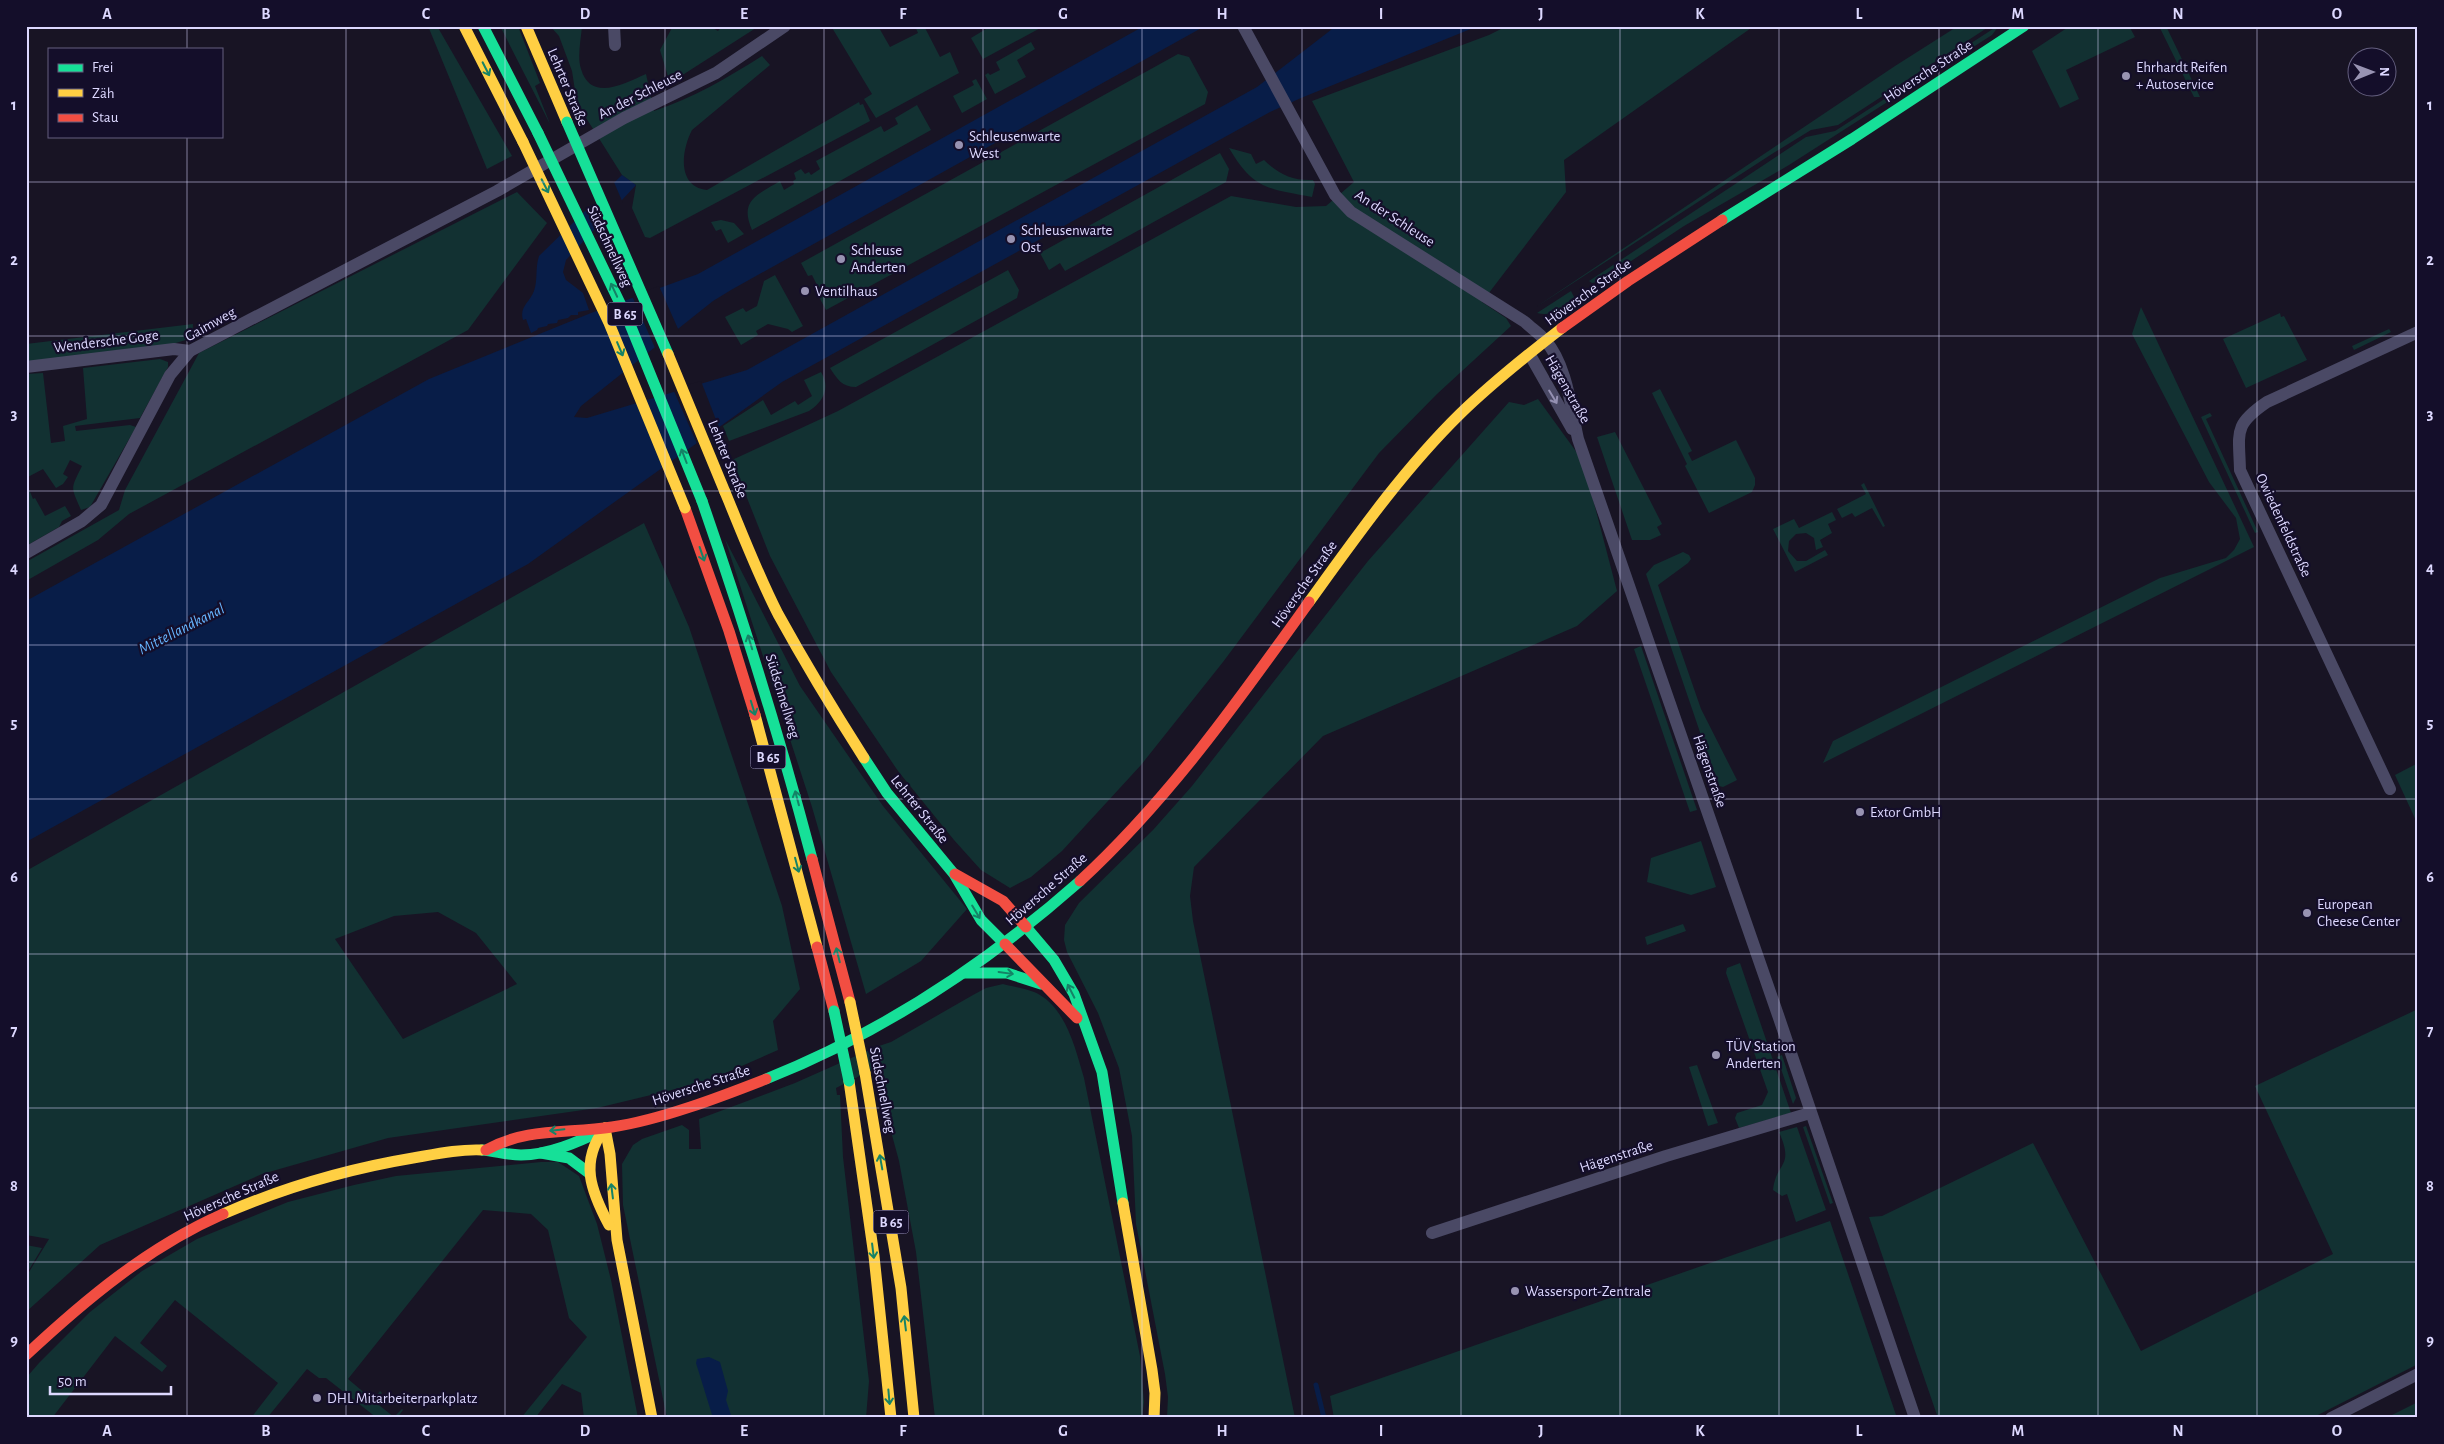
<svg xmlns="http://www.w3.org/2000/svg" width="2444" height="1444" font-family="'Alegreya Sans',sans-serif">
<rect width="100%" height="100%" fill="#181424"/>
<g fill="#123132" fill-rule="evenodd">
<polygon points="428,26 437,26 512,156 487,169"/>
<polygon points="500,26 518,26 540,83 535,86 550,124"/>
<path d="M550,26h32c-1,13 -5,31 -1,43 10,34 44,14 65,5l8,37c39,-13 73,-33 108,-55l8,9 -78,65c-11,21 -15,57 15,60l152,-88 1,3 3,-1 7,17 -220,117 -5,-1 -13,-29 4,-23 -14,-10 -39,-62 -7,-16 -4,-26 -13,-35z"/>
<polygon points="673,26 709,26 718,31 722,26 759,26 670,83 660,50"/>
<polygon points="831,26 878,26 890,47 918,33 915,26 924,26 940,57 950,52 959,73 876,118 864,99 872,94"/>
<polygon points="991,26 1044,26 983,59 971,38"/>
<polygon points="1507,26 1754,26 1564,160 1566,192 1482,302 1506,318 1511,326 1437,394 1379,453 1223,662 1141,765 1062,851 1031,877 1010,888 981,870 954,840 898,771 831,672 770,556 732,460 838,411 1231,196 1296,207 1326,206 1354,182 1312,101 1489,35"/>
<polygon points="1958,26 1990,26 1838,125 1811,130 1775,152 1536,307 1895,66"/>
<polygon points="2070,26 2129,26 2135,37 2066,70 2079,99 2060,108 2032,51"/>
<polygon points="2159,26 2166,26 2200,97 2194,97 2190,89"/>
<polygon points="1996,27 1998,27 1992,35 1789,165 1684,226 1601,281 1592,283 1589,281 1806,137 1835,131"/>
<polygon points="1031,42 1035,49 1017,60 1026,77 995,94 985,75 988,73 990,75 1000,70 996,62"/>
<polygon points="1178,54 1189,57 1208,92 1205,104 826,310 819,297 822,295 812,275 808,276 801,263"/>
<polygon points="976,79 987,99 962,113 953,96 974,85 972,81"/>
<path d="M917,105l14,25 -179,100c-13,-30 5,-35 28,-49l4,9 10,-6 -1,-3 3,-2 -2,-6 7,-4 4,5 4,-2 2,3 9,-6 -4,-8 65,-35 3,6 14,-8 -3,-6z"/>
<path d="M1229,148l22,6 5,10 8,-4c14,14 29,21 49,20l2,4 -3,13c-44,-8 -59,-8 -83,-49z"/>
<polygon points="1220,153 1229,169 1226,182 1065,271 1060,263 1049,270 1040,253"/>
<polygon points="517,192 547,223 468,330 129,514 98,540 26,581 26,562 119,510 125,490 199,353"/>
<polygon points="721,220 734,223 744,234 728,243 721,229 716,231 711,222"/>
<path d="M1008,270l11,20 -2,8 -161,89c-14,0 -19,-8 -26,-19z"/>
<polygon points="775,275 803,326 792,332 788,329 768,324 756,331 758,335 741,345 725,317 743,308 746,312 757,306 764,281"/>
<path d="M1571,291l4,8c-12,9 -23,18 -38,14z"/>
<polygon points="2141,307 2254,547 1823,763 1833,741 2160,578 2226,558 2234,550 2240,539 2236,518 2209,482 2132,334"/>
<polygon points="2280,313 2281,317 2284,316 2307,360 2246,388 2223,339"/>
<polygon points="193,324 192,338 163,347 26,363 26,344"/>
<polygon points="2389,329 2391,332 2354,350 2352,346"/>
<path d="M160,359l8,3v5l-28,51 -65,8 1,5 54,-6 6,2 -46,80 -9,3c-10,-24 -11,-20 1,-44l-12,-6 -7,14 5,3 -5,7 -7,4 -13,-19 -17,9v-104l17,-1 8,70 14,-2 -2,-15 24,-7 -4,-51z"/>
<path d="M821,372c10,16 2,30 -12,39l-80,30 -6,-15 40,-26 8,15 24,-14 3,4 14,-9 -8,-16z"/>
<polygon points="1660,389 1692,451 1688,453 1692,461 1736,440 1755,478 1755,485 1752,492 1709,513 1685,466 1687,464 1652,393"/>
<polygon points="1538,399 1583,461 1617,591 1577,626 1323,736 1194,867 1190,896 1193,921 1295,1418 1167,1418 1168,1397 1165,1374 1136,1224 1132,1136 1119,1068 1098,1013 1067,952 1064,940 1065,925 1079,903 1153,830 1192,786 1368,561 1509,402 1524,405"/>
<polygon points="2210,413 2212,416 2206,419 2258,532 2255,533 2201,417"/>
<polygon points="1615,432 1662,524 1657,527 1661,535 1650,540 1632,540 1597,437"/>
<polygon points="26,482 33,499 35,498 45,516 65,506 71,516 62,521 59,527 26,546"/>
<polygon points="1864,483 1885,526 1883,527 1872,508 1855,517 1852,513 1842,518 1837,509 1866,494 1861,485"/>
<polygon points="1832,512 1836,520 1828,524 1832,533 1820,540 1823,547 1816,550 1814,538 1806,533 1796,534 1789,541 1788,551 1797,561 1806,561 1825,550 1828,555 1795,572 1773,529 1794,519 1799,528"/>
<path d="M644,523l45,104 93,279 18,83 -27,32 5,29 -73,32 -108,26 -209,30 -126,36 -162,71 -74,67v-35l23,-38 -23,-4v-364zM438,912l38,21 41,51 -114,55 -68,-100 59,-23z"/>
<polygon points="725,539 800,686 883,806 967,909 921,961 866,994 812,807"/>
<polygon points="1683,552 1689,555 1691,559 1688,563 1658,585 1701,709 1737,780 1723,787 1719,786 1717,782 1646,574 1654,565"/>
<polygon points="1641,646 1697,810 1690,812 1634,649"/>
<polygon points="2418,763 2418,825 2395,775"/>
<polygon points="1701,841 1716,887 1691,895 1647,882 1651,858"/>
<polygon points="1683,924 1686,931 1647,945 1645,937"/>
<polygon points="1740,963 1791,1113 1739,1128 1735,1118 1737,1113 1762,1105 1768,1092 1726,973 1727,968"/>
<path d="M1003,984c11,3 27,5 37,11 27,16 36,56 44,83l56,278 4,46 -2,16h-207l-19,-166 -17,-91 -20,-74 -2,-20 -41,21 1,7h3l3,62 26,224 -3,37h-199l-44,-213 -1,-41 11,-19 9,-6 40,-14 7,5v19h12l-2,-30 96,-36 81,-36 15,-5 82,-47 13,-7z"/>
<polygon points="2418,1009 2418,1364 2312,1418 1938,1418 1869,1217 1882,1216 2033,1143 2141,1351 2333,1254 2255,1086"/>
<polygon points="1782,1055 1796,1098 1793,1104 1777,1057"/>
<polygon points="1697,1065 1718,1123 1708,1126 1689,1067"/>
<polygon points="1806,1126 1833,1203 1830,1204 1803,1127"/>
<path d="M1797,1127l29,83 -30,12 -9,-28 -5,2 -9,-6c3,-29 22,-22 6,-58z"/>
<polygon points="541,1162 558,1162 579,1176 597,1224 611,1280 638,1418 584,1418 581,1393 562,1384 535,1418 521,1418 587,1337 569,1318 548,1230 531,1214 483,1210 348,1379 373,1400 380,1391 382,1393 375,1402 394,1417 402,1409 403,1410 397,1418 377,1418 326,1378 319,1378 307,1369 267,1418 251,1418 278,1383 175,1300 140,1343 167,1366 162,1372 115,1336 52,1418 26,1418 26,1378 39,1363 90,1312 142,1271 197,1239 288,1202 354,1185 396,1176"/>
<polygon points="1830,1221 1897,1418 1334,1418 1330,1396"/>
<polygon points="26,1245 42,1248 26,1275"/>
<polygon points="2418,1402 2418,1418 2386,1418"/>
</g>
<g fill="#081d48">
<polygon points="1144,26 1205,26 731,290 713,301 581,406 574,417 587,418 747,370 1257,87 1336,26 1478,26 1301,98 1270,112 782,382 528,564 26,842 26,601 429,379 591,313 698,274"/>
<path d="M622,175l14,10 -70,75 -3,12 3,8 17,13 6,17 -11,2v3h-7l-3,3 -10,2 -1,3 -9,1 -1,2 -9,2 -1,2 -6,3 -5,-14 -3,1c-4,-13 7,-18 11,-29 4,-11 1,-23 5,-35z"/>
<polygon points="709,1357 720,1362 728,1391 726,1400 732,1418 713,1418 696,1363 697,1359"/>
</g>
<g fill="#181424">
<polygon points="613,180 623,203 600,226 590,203"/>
<polygon points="659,286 679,331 656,350 632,296"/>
<polygon points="701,381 720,430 698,446 673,389"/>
</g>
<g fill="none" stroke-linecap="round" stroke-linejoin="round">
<polyline stroke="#081d48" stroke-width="5" points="1316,1385 1324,1418"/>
<g stroke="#4a4965" stroke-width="12">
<polyline points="614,26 615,45"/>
<path d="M1243,26l92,169 16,17 174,110c6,6 14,11 20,18 22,25 26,68 33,99l200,576 137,403"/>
<polyline points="1530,355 1572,429"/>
<polyline points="26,367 174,349 190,351"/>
<polyline points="26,553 82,521 101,505 170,375 190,351 497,191 624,118 716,73 785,26"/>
<path d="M2390,789l-150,-319c-1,-38 -7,-45 27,-68l151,-70"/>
<polyline points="1432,1233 1666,1156 1810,1113"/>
<polyline points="2331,1418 2418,1374"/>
</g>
<g stroke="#16e098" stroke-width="11">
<polyline points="483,26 538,133"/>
<polyline points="1722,220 1852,139 2024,26"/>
<path d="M702,501c41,118 78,237 110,358"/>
<polyline points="864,758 887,793 954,874 981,920 1005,944"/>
<polyline points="1026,927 1054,960 1074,994 1102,1072 1123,1203"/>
<polyline points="964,973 1007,973 1041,984"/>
<path d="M766,1079c116,-46 220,-115 314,-198"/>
<path d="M482,1150c13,1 25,5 39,5 28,0 57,-13 82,-25"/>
<polyline points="541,1153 569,1158 589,1173"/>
</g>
<g stroke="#ffcf43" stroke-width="11">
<polyline points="464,26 523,142"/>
<polyline points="526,26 567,122"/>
<path d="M725,492c17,41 33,83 53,122 27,49 56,97 86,144"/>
<path d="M1309,602c47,-65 94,-132 151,-188 32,-31 67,-59 102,-86"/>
<polyline points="755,715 817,947"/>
<polyline points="865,1073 901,1288 914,1418"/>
<polyline points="849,1081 874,1256 891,1418"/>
<polyline points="605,1128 610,1154 617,1240 652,1418"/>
<path d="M605,1128c-26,34 -14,63 4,97"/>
<polyline points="1123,1203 1152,1370 1155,1393 1154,1418"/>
<path d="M223,1214c62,-27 124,-45 190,-56 23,-4 46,-9 69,-8"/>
</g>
<g stroke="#f24e42" stroke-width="11">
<polyline points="1562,328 1628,281 1722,220"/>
<polyline points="685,508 729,631 755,715"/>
<polyline points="812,859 850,1002"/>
<polyline points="955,874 1003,901 1026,927"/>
<path d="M1080,881c89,-82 159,-181 229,-279"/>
<polyline points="1005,944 1077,1018"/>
<polyline points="817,947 834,1011"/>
<path d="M486,1150c41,-23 82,-16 126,-23 48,-7 108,-30 154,-48"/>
<path d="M26,1355c59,-55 122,-108 197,-141"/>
</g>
<g stroke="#16e098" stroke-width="11">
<polyline points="567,122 668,354"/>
<polyline points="538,133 629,322 702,501"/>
<polyline points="834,1011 849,1081"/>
</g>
<g stroke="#ffcf43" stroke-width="11">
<polyline points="523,142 609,323 685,508"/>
<polyline points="668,354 725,492"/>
<polyline points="850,1002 865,1073"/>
</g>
</g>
<defs><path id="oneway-shaft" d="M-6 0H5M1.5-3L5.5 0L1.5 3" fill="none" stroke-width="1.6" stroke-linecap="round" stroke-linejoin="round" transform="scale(1.25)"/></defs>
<g stroke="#158266">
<use href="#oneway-shaft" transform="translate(486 69) rotate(63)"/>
<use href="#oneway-shaft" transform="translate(545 186) rotate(63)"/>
<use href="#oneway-shaft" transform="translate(614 290) rotate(-115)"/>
<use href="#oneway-shaft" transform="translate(620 349) rotate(67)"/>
<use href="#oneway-shaft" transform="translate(684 456) rotate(-111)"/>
<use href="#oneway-shaft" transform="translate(702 554) rotate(71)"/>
<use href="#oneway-shaft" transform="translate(750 642) rotate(-107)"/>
<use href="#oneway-shaft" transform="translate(753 708) rotate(73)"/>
<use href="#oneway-shaft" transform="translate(797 798) rotate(-105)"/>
<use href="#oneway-shaft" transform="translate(797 865) rotate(75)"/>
<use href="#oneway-shaft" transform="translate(976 912) rotate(59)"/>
<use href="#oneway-shaft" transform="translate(838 955) rotate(-104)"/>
<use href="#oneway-shaft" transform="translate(1006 973) rotate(8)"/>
<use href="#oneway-shaft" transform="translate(1071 991) rotate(-117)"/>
<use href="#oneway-shaft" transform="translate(557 1130) rotate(174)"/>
<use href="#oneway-shaft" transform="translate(881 1162) rotate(-100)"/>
<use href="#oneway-shaft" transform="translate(612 1191) rotate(-97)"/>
<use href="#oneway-shaft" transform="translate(873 1251) rotate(83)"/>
<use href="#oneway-shaft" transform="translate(905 1323) rotate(-97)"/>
<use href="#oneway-shaft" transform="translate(889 1397) rotate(85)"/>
</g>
<use stroke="#9490b2" href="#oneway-shaft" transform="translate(1553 397) rotate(59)"/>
<path fill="none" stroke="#ddd8ff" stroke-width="1" stroke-opacity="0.55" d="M187,26v23M346,26v1392M505,26v1392M665,26v1392M824,26v1392M983,26v1392M1142,26v1392M1302,26v1392M1461,26v1392M1620,26v1392M1779,26v1392M1939,26v1392M2098,26v1392M2257,26v1392M187,136v1282M26,182h2392M26,336h2392M26,491h2392M26,645h2392M26,799h2392M26,954h2392M26,1108h2392M26,1262h2392"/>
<g fill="#9893b2" stroke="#140e2a" stroke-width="2">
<circle cx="2126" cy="76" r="5"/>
<circle cx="959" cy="145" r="5"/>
<circle cx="1011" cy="239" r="5"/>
<circle cx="841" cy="259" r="5"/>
<circle cx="805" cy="291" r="5"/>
<circle cx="1860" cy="812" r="5"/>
<circle cx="2307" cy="913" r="5"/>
<circle cx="1716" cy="1055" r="5"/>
<circle cx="1515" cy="1291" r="5"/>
<circle cx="317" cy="1398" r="5"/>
</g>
<g text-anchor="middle" stroke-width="4.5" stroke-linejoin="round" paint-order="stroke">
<g fill="#140e2a" stroke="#a19bbf" stroke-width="1">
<rect x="607.5" y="302.5" width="35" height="23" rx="4"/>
<rect x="750.5" y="745.5" width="35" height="23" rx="4"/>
<rect x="873.5" y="1210.5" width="35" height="23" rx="4"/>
</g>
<g font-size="14" font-weight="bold" fill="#ddd8ff">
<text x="625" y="319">B 65</text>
<text x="768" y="762">B 65</text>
<text x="891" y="1227">B 65</text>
</g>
<g font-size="15" fill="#ddd8ff" stroke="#140e2a" text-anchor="start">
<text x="2136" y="72">Ehrhardt Reifen<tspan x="2136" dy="17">+ Autoservice</tspan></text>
<text x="969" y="141">Schleusenwarte<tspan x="969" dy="17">West</tspan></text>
<text x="1021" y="235">Schleusenwarte<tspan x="1021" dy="17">Ost</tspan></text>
<text x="851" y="255">Schleuse<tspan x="851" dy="17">Anderten</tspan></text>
<text x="815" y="296">Ventilhaus</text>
<text x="1870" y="817">Extor GmbH</text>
<text x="2317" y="909">European<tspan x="2317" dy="17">Cheese Center</tspan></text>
<text x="1726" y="1051">TÜV Station<tspan x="1726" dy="17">Anderten</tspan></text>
<text x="1525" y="1296">Wassersport-Zentrale</text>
<text x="327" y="1403">DHL Mitarbeiterparkplatz</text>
</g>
<g font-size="15" fill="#ddd8ff" stroke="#140e2a">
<text transform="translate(1928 71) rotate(-33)" y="5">Höversche Straße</text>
<text transform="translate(568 87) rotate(67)" y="5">Lehrter Straße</text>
<text transform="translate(640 94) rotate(-27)" y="5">An der Schleuse</text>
<text transform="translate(1395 218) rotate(33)" y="5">An der Schleuse</text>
<text transform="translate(610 246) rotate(65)" y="5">Südschnellweg</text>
<text transform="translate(1588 292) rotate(-36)" y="5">Höversche Straße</text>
<text transform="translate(210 324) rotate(-29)" y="5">Gaimweg</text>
<text transform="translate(106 341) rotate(-7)" y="5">Wendersche Goge</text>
<text transform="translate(1568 389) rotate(60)" y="5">Hägenstraße</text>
<text transform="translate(728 459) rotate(68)" y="5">Lehrter Straße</text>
<text transform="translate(2284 525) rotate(65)" y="5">Owiedenfeldstraße</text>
<text transform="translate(1304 584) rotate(-55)" y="5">Höversche Straße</text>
<text transform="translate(783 696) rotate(73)" y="5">Südschnellweg</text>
<text transform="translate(1710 771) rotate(71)" y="5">Hägenstraße</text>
<text transform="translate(920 809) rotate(51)" y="5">Lehrter Straße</text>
<text transform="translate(1046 889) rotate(-41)" y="5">Höversche Straße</text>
<text transform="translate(701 1085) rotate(-18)" y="5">Höversche Straße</text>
<text transform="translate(883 1090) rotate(79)" y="5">Südschnellweg</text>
<text transform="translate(1616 1156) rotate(-18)" y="5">Hägenstraße</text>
<text transform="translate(231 1196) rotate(-24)" y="5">Höversche Straße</text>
</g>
<g font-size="16" font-style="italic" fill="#66b5ff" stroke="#140e2a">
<text transform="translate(181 628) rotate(-27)" y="6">Mittellandkanal</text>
</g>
</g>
<rect width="2444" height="1444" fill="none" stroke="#140e2a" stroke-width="55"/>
<rect x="48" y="48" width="175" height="90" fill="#140e2a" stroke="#645f7f"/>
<rect x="58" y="64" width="25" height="8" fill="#16e098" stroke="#645f7f"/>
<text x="92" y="72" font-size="15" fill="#ddd8ff">Frei</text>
<rect x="58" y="89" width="25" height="8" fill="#ffcf43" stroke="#645f7f"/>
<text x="92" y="98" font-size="15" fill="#ddd8ff">Zäh</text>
<rect x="58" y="114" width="25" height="8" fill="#f24e42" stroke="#645f7f"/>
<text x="92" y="122" font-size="15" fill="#ddd8ff">Stau</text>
<g transform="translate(2372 72) rotate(89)"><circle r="24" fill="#140e2a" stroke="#645f7f"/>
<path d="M0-4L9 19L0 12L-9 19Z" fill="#9893b2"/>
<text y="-8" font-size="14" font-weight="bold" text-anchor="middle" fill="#ddd8ff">N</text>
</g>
<path d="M50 1386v8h121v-8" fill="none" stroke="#ddd8ff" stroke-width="2.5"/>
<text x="58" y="1386" font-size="15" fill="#ddd8ff" stroke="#140e2a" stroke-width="4" paint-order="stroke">50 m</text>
<rect x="28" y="28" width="2388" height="1388" fill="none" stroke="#ddd8ff" stroke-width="2"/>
<g font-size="16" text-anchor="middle" font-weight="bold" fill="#ddd8ff">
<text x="107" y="19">A</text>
<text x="266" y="19">B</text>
<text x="426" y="19">C</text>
<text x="585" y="19">D</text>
<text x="744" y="19">E</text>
<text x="903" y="19">F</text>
<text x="1063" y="19">G</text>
<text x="1222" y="19">H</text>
<text x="1381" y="19">I</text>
<text x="1541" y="19">J</text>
<text x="1700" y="19">K</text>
<text x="1859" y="19">L</text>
<text x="2018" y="19">M</text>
<text x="2178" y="19">N</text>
<text x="2337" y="19">O</text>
<text x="14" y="110">1</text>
<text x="2430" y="110">1</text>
<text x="14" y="265">2</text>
<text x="2430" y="265">2</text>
<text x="14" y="419">3</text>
<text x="2430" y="419">3</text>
<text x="14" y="573">4</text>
<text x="2430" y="573">4</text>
<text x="14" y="728">5</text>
<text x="2430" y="728">5</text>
<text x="14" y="882">6</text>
<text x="2430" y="882">6</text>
<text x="14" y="1036">7</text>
<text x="2430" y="1036">7</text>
<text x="14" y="1191">8</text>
<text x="2430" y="1191">8</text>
<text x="14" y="1345">9</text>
<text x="2430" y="1345">9</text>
<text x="107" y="1436">A</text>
<text x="266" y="1436">B</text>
<text x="426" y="1436">C</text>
<text x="585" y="1436">D</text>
<text x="744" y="1436">E</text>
<text x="903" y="1436">F</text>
<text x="1063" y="1436">G</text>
<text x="1222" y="1436">H</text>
<text x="1381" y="1436">I</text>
<text x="1541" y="1436">J</text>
<text x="1700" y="1436">K</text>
<text x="1859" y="1436">L</text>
<text x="2018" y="1436">M</text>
<text x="2178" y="1436">N</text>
<text x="2337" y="1436">O</text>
</g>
</svg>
